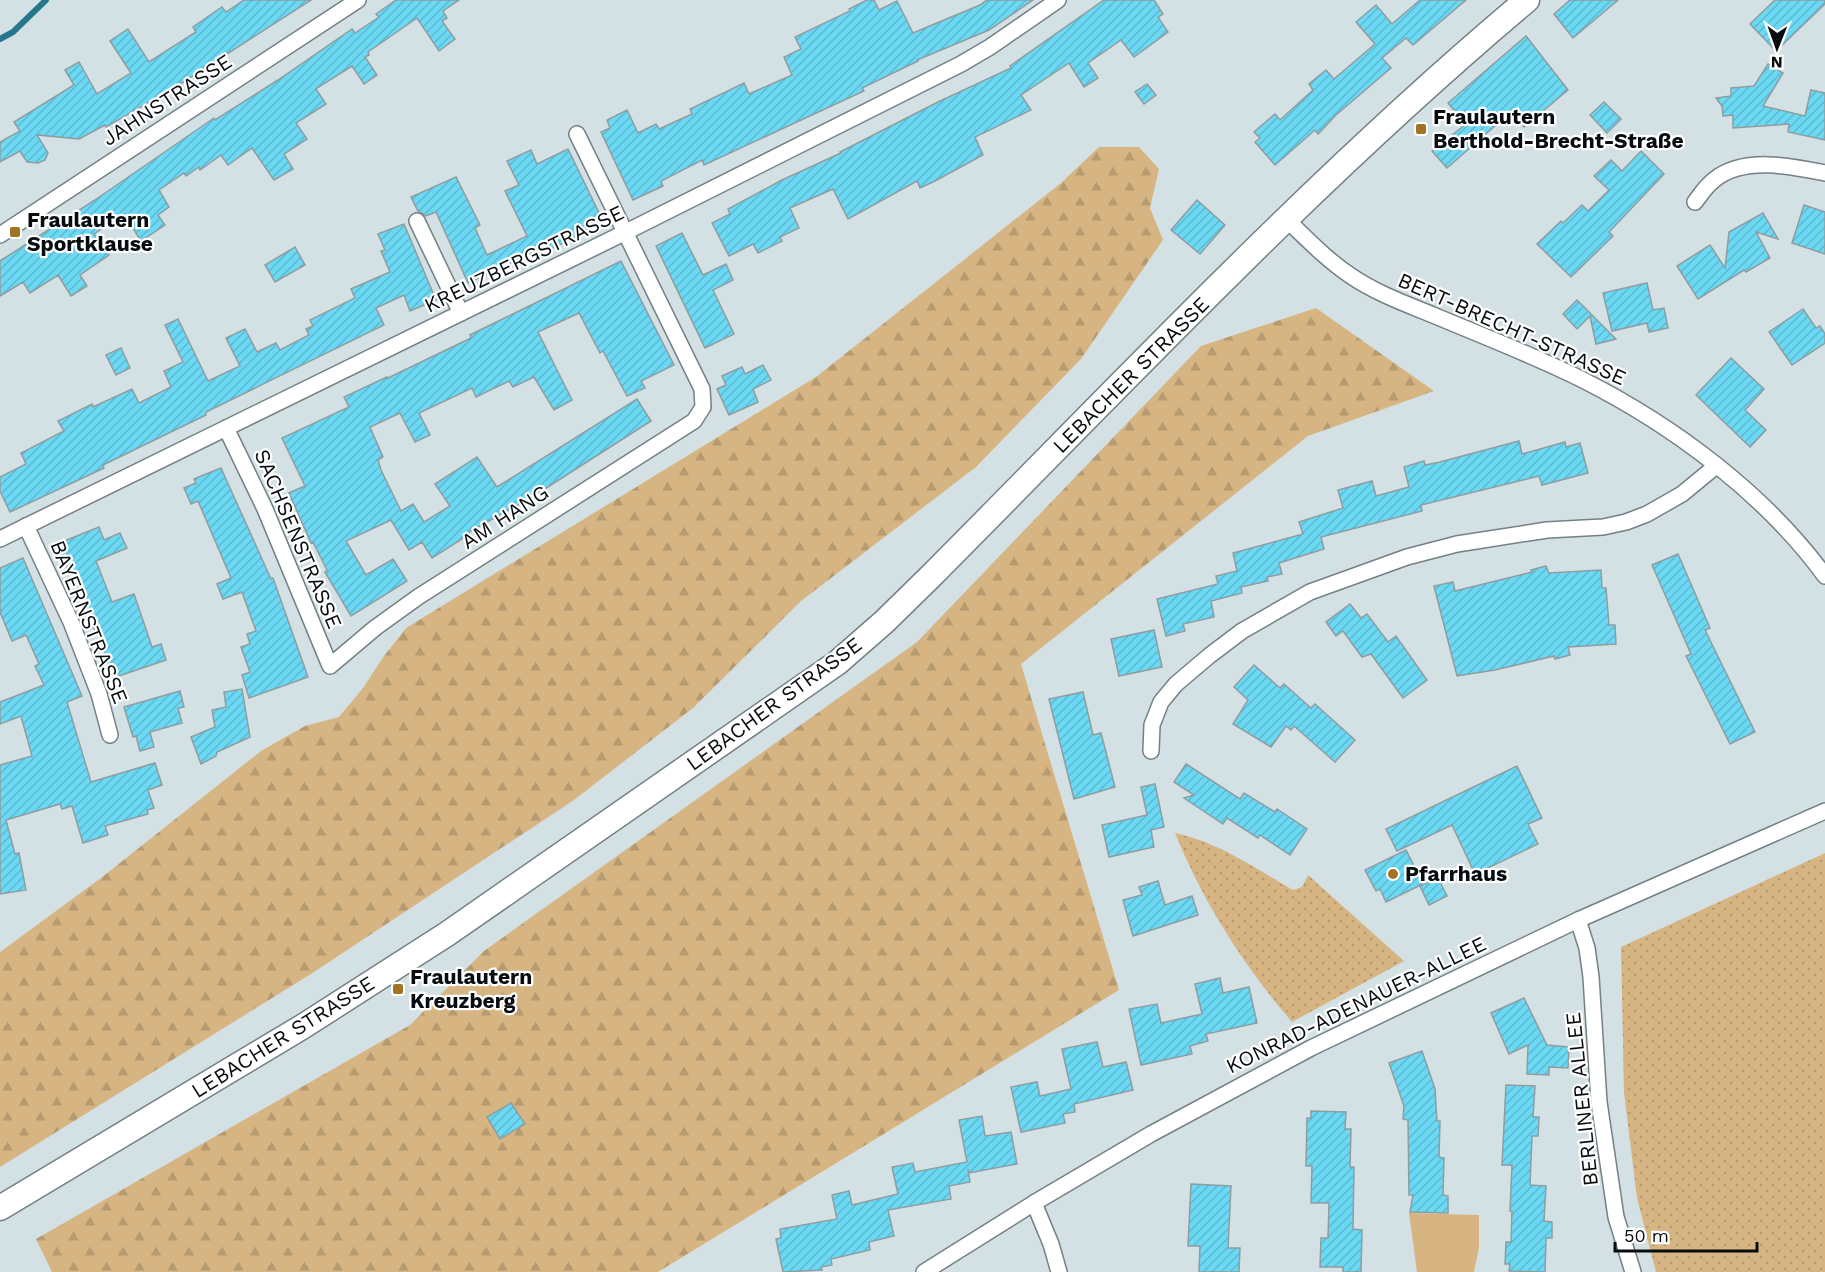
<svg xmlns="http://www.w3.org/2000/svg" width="1825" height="1272" font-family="'Work Sans',sans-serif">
<defs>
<pattern id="grass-dots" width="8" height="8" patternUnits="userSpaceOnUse" patternTransform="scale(1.5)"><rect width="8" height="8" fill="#d6b583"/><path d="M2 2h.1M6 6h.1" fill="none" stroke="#b69a70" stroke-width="1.8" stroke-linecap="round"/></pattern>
<pattern id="forest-firs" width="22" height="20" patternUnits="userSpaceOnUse" patternTransform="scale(1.5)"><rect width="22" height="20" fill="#d6b583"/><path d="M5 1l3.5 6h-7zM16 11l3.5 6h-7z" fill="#b69a70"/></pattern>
<pattern id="building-hatch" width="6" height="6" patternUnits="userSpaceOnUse" patternTransform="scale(1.5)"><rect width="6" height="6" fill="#6bd9f4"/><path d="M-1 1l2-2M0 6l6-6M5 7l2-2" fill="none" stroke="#5bb9d0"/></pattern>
</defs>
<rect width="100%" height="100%" fill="#d3e1e5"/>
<g fill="url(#grass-dots)">
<path d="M1175,833c43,9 80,35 118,57l9,-3 6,-12 96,86 -112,61c-49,-57 -89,-120 -117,-189z"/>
<polygon points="1825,853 1825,1272 1656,1272 1637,1198 1624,1092 1621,947"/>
</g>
<g fill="url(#forest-firs)">
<polygon points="1099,147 1139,147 1159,169 1150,208 1163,240 1081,359 976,467 801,601 693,708 574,800 314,972 0,1167 0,952 101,878 261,751 305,726 339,717 363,688 384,656 406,628 816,377 1061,183"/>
<polygon points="1316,308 1434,391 1308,436 1021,664 1119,990 658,1272 52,1272 36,1239 410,1025 484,951 917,642 1201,346"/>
</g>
<polygon fill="#d6b583" points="1409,1213 1479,1215 1479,1248 1474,1272 1417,1272"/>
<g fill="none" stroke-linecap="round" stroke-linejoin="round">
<polyline stroke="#25788b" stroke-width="6" points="0,39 13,32 46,0"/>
</g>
<g fill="url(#building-hatch)" stroke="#8f9ca0" stroke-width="1.5">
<polygon points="244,0 311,0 177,86 106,127 105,125 79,139 37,135 48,153 45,160 38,163 27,162 20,151 0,162 0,142 20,131 14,122 74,85 65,70 79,62 97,94 131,73 110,41 128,29 149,62 196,32 193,27 222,7 226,12"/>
<polygon points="396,0 459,0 443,11 447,18 442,21 455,39 439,51 417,18 368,52 369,55 365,57 377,75 364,84 352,66 317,88 316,89 326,104 296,123 307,139 284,154 293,169 274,180 252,148 228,165 221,155 200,170 199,167 186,176 184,173 159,190 169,207 158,215 165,225 141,241 124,214 94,234 109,255 80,275 87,286 71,296 58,275 30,293 23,282 0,296 0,261 95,200 214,118 215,120 278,80 352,29 355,33 379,17 376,14"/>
<polygon points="867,0 874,0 879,10 897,1 913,33 980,5 987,0 1033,0 989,30 917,60 918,61 862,88 864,91 704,165 702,160 661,181 663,186 633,200 601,132 610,128 607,120 627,110 638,133 656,124 659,129 692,114 690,109 744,83 749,94 792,75 784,57 801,49 795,37 850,11 849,9"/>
<polygon points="1104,0 1154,0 1163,14 1158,17 1168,32 1134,57 1121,40 1088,63 1098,78 1084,87 1069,63 1021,95 1031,110 975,137 983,155 935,181 920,188 917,181 848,219 833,189 790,208 799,228 780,237 782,241 758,253 753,244 729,256 712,223 730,214 728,209 782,180 841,153 840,152 938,102 1011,68 1010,66"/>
<polygon points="1420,0 1466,0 1413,45 1406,38 1382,58 1391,68 1336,115 1318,134 1315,130 1275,165 1255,142 1260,138 1254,132 1275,114 1280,120 1313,90 1309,84 1326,70 1334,79 1375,44 1356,22 1376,5 1392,24"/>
<polygon points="1570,0 1618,0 1573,38 1554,14"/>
<polygon points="1775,0 1825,0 1825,4 1776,51 1750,24"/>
<polygon points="1526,36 1568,90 1524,127 1512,111 1447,168 1432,151 1466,124 1448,103"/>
<polygon points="1768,64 1783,73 1763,106 1805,116 1811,90 1825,93 1825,140 1788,132 1789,124 1733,128 1733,115 1723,116 1722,106 1716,98 1731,96 1731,88 1754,86"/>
<polygon points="1147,84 1156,95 1144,104 1135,92"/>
<polygon points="1604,102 1621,119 1607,133 1590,115"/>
<polygon points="568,149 603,221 579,233 580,235 536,256 534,252 468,283 436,212 426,216 418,211 411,197 456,177 480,225 475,228 487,255 527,236 505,191 519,185 507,161 531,150 537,164"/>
<polygon points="1641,151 1664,174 1609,232 1613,236 1571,277 1537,244 1561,221 1563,223 1582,205 1588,211 1609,190 1594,176 1611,160 1622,171"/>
<polygon points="1197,200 1225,225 1200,254 1171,230"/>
<polygon points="1804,205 1825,212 1825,254 1792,243"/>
<polygon points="1763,213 1778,239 1756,232 1770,258 1746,272 1744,270 1698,299 1677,266 1710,245 1725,268 1729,232"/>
<polygon points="404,224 436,300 410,311 404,295 376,308 384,325 206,412 206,415 103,465 104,468 10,512 0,491 0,477 26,464 21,453 64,431 58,421 92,404 93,407 132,389 139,403 171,387 164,371 183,362 165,325 178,319 208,381 240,366 226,338 245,329 257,352 276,343 280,350 309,335 306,329 313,326 310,320 355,298 351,289 390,272 381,251 385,250 378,234"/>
<polygon points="682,233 703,275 726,264 733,280 713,290 734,334 705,348 656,246"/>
<polygon points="295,247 305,265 275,282 265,265"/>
<polygon points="621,261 674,365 641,381 645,388 627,396 603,351 600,353 579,313 538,332 572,400 554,410 534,377 513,387 509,381 476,397 472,388 419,413 430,435 415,442 400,413 370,427 383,457 378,460 381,470 401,511 413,504 424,522 450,506 435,484 477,457 497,487 637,399 651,421 529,499 469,532 470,534 432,558 422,542 409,550 391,520 346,541 366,575 393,559 407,581 351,616 325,572 327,570 313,542 311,543 289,493 305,486 282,438 349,407 344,397 387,377 388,378 471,338 470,335"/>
<polygon points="1647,283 1653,310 1664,308 1668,328 1649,332 1647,323 1612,331 1603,293"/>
<polygon points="1577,300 1616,339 1596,344 1590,316 1577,329 1563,314"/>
<polygon points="1803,309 1816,328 1820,326 1825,334 1825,343 1792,365 1769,332"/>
<polygon points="121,348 130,368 116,375 106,355"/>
<polygon points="1731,358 1764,389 1745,410 1766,430 1750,447 1696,395"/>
<polygon points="763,365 771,380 753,389 758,402 729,415 717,389 726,385 722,376 742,367 745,374"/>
<polygon points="1519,441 1522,454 1565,442 1566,447 1580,443 1588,473 1542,485 1539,476 1421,505 1422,511 1321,537 1324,549 1279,563 1282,574 1267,577 1268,581 1241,587 1242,593 1211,601 1214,617 1183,624 1185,631 1166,636 1157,599 1218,584 1216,576 1237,571 1233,553 1303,534 1299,522 1343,508 1338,490 1372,481 1376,496 1409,487 1404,467 1424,461 1425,465 1440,462"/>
<polygon points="221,468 271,579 273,578 308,677 249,698 242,675 250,672 241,647 250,644 247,634 256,631 242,592 223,599 217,584 231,578 198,501 191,504 184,488 196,483 194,479"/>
<polygon points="99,527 104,540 120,533 127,548 96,561 112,602 134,594 152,647 161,644 166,660 113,678 97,630 95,631 72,571 69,573 57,544"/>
<polygon points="1678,554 1710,628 1705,630 1755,732 1730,744 1686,656 1691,654 1652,565"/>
<polygon points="23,558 82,696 67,702 91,782 155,763 162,785 148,790 154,808 147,810 148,814 105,826 108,835 83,843 72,806 62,809 60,804 6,820 15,854 19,853 26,890 0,894 0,765 32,756 21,716 0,724 0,702 44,685 35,666 39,664 26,635 12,641 0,612 0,568"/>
<polygon points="1546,566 1549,573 1601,570 1602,588 1606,588 1609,625 1615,625 1616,644 1568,647 1570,655 1555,659 1554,656 1495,670 1457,676 1434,586 1453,582 1455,591 1532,572 1531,570"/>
<polygon points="1350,604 1361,618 1367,614 1388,642 1396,636 1427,680 1403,698 1371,654 1362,657 1343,631 1336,636 1326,622"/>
<polygon points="1154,630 1162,667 1119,676 1111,639"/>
<polygon points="1254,665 1280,688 1284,684 1311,708 1315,704 1355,740 1335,762 1294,726 1291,730 1286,726 1271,747 1233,724 1248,700 1234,687"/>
<polygon points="242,689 250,737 217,752 216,756 201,764 191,737 215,727 212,710 226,707 224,692"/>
<polygon points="180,691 184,707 178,708 182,723 150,732 154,747 140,751 136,736 133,737 124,707"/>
<polygon points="1083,692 1093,735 1101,733 1115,787 1074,799 1049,699"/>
<polygon points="1186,764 1240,799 1244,793 1275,812 1277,809 1307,829 1290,855 1260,835 1258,838 1227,818 1223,824 1184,798 1194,795 1174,782"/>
<polygon points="1517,766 1542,818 1528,824 1538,844 1475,874 1452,825 1397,851 1386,829"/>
<polygon points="1155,784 1164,827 1151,830 1154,847 1109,857 1102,825 1147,815 1141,787"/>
<polygon points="1406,850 1423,884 1386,902 1380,889 1376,891 1365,870"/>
<polygon points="1438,878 1447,896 1429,905 1420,886"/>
<polygon points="1158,881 1165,905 1192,896 1198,915 1133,936 1123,900 1142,895 1139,887"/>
<polygon points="1220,978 1223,993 1249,987 1257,1023 1206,1034 1208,1041 1190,1046 1192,1054 1141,1065 1129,1009 1157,1004 1161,1023 1202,1014 1195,984"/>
<polygon points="1524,998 1547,1045 1569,1047 1568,1068 1549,1067 1549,1075 1527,1074 1528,1045 1509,1054 1491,1013"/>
<polygon points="1097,1042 1103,1067 1126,1062 1133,1090 1074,1104 1075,1112 1063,1114 1065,1123 1021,1132 1011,1087 1037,1082 1040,1096 1071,1089 1062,1049"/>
<polygon points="1422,1051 1435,1089 1437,1121 1440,1121 1439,1157 1444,1158 1443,1195 1448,1196 1448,1213 1410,1212 1413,1195 1409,1195 1408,1120 1403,1119 1404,1106 1389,1063"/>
<polygon points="1506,1085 1535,1086 1533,1117 1539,1117 1538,1136 1532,1136 1530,1185 1546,1186 1544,1221 1552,1222 1552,1238 1546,1238 1545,1272 1509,1271 1510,1264 1505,1264 1506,1242 1511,1242 1512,1211 1510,1211 1512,1165 1502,1165"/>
<polygon points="511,1103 525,1124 500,1139 487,1117"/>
<polygon points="1311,1111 1346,1112 1345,1129 1351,1129 1350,1167 1354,1167 1353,1229 1362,1230 1361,1272 1343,1272 1343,1267 1320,1267 1321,1238 1328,1238 1329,1203 1311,1203 1312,1166 1306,1166 1307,1118 1311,1118"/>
<polygon points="982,1116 985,1136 1011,1132 1017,1164 969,1173 968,1169 970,1182 949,1186 951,1199 888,1210 894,1236 869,1242 870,1250 831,1259 832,1265 821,1267 822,1270 783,1272 776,1239 781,1238 780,1229 837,1219 832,1195 849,1191 852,1205 898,1194 892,1167 913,1163 915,1172 967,1162 959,1120"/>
<polygon points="1191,1184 1231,1186 1228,1248 1240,1248 1239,1272 1199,1272 1200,1246 1188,1246"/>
</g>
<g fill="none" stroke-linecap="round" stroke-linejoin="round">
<g stroke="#738084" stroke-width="18">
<g id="street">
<path d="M1695,202c6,-8 11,-16 19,-22 29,-24 78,-14 111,-7"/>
<path d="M1286,219c21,20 41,41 65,57 25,17 55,28 82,39 50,21 102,41 150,65 91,46 182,114 242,196"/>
<polyline points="417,221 461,313"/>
<polyline points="0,235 358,0"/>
<polyline points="226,428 265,509 330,666 375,628 418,597 694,421 703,407 702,389 577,134"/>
<polyline points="26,526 71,622 99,694 110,735"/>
<polyline points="0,539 626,232 961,64 990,47 1058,0"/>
<polyline points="1151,751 1152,725 1161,702 1176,684 1209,656 1242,631 1310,592 1407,557 1457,544 1547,530 1603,527 1626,522 1647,514 1682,494 1716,466"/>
<polyline points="1578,920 1587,948 1591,977 1599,1102 1616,1217 1633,1272"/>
<polyline points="1034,1203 1051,1244 1059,1272"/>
<polyline points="924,1272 1034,1203 1151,1134 1311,1048 1578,920 1825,811"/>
</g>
</g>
<g stroke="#738084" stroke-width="27">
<path id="primary" d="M0,1208l302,-181 145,-93 390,-271 47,-41 46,-45c195,-196 385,-399 597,-577"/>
</g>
<use href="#street" stroke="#fff" stroke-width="15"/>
<use href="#primary" stroke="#fff" stroke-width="24"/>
</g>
<g fill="#a07424" stroke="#fff" stroke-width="2">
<rect x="1415" y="123" width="12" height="12" rx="3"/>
<rect x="9" y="226" width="12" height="12" rx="3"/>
<circle cx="1393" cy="874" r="6"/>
<rect x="392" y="983" width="12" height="12" rx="3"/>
</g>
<g text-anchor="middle" stroke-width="4.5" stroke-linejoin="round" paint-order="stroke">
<g font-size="21" fill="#080c0e" stroke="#fff">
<text transform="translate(167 100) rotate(-33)" y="7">JAHNSTRASSE</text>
<text transform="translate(524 259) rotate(-26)" y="7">KREUZBERGSTRASSE</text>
<text transform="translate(1512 329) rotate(24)" y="7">BERT-BRECHT-STRASSE</text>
<text transform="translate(1131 375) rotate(-45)" y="7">LEBACHER STRASSE</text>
<text transform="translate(505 517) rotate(-33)" y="7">AM HANG</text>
<text transform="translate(298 539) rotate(67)" y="7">SACHSENSTRASSE</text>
<text transform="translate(89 622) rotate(68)" y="7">BAYERNSTRASSE</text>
<text transform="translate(774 704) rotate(-36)" y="7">LEBACHER STRASSE</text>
<text transform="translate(1356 1005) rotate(-26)" y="7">KONRAD-ADENAUER-ALLEE</text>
<text transform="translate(283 1037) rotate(-32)" y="7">LEBACHER STRASSE</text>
<text transform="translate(1582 1099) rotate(-96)" y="7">BERLINER ALLEE</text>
</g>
<g font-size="21" font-weight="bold" fill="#080c0e" stroke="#fff" text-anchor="start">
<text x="1433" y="124">Fraulautern<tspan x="1433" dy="24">Berthold-Brecht-Straße</tspan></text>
<text x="27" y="227">Fraulautern<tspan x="27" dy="24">Sportklause</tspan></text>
<text x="1405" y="881">Pfarrhaus</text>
<text x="410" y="984">Fraulautern<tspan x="410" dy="24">Kreuzberg</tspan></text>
</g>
</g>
<g transform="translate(1777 48) rotate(181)" stroke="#ffffff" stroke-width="4.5" paint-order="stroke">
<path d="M0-4.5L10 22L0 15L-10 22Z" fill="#080c0e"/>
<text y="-9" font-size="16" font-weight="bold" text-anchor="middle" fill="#080c0e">N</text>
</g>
<path d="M1615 1242v9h142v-9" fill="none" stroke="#080c0e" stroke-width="3"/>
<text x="1624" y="1242" font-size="18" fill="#080c0e" stroke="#ffffff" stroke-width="4.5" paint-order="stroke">50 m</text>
</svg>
